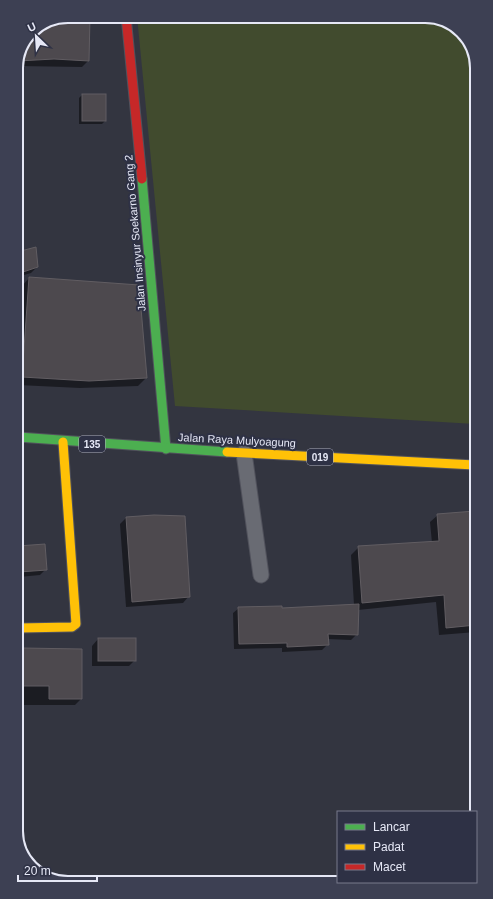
<svg xmlns="http://www.w3.org/2000/svg" width="493" height="899" font-family="Arial,sans-serif">
<rect width="100%" height="100%" fill="#333540"/>
<polygon fill="#414b2e" points="137,16 429,16 454,25 473,48 475,424 175,406"/>
<g fill="#0007">
<polygon points="68,16 89,16 88,61 82,67 16,66 31,31"/>
<polygon points="82,95 105,121 102,124 79,124 79,98"/>
<polygon points="17,253 37,267 31,273 17,277"/>
<polygon points="29,278 146,378 138,386 80,388 18,385 18,348 22,286"/>
<polygon points="475,512 476,632 439,635 436,602 358,610 357,634 351,640 327,639 328,644 322,650 282,652 282,648 234,649 233,613 239,608 281,609 354,605 351,555 359,547 432,543 430,522 438,515"/>
<polygon points="184,517 189,596 183,603 126,607 120,524 126,518"/>
<polygon points="19,547 46,569 40,575 19,577"/>
<polygon points="98,639 135,660 129,666 92,666 92,646"/>
<polygon points="22,649 81,699 75,705 19,705 19,653"/>
</g>
<g fill="#4d494e" stroke="#615d62">
<polygon points="68,16 90,16 89,61 54,59 18,61 31,31"/>
<rect x="82" y="94" width="24" height="27"/>
<polygon points="36,247 38,267 17,274 17,252"/>
<polygon points="29,277 139,285 147,378 89,381 22,377"/>
<polygon points="475,511 476,625 446,628 444,595 362,603 358,546 439,541 437,514"/>
<polygon points="154,515 185,516 190,597 132,602 126,517"/>
<polygon points="45,544 47,570 19,572 18,546"/>
<polygon points="359,604 358,635 328,634 329,645 287,647 287,643 239,644 238,607 282,606 282,608"/>
<rect x="98" y="638" width="38" height="23"/>
<polygon points="22,648 82,649 82,699 49,699 49,686 22,686"/>
</g>
<g fill="none" stroke-linecap="round" stroke-linejoin="round">
<g stroke="#51525c" stroke-width="17">
<polyline id="lane" points="244,453 261,575"/>
</g>
<g stroke="#51525c" stroke-width="11">
<g id="fast">
<polyline points="142,179 166,449"/>
<polyline points="18,437 227,452"/>
</g>
</g>
<g stroke="#51525c" stroke-width="11">
<g id="slow">
<polyline points="227,452 475,465"/>
<polyline points="19,628 72,627 76,624 63,442"/>
</g>
</g>
<g stroke="#51525c" stroke-width="11">
<polyline id="jam" points="126,16 142,179"/>
</g>
<use href="#lane" stroke="#696b73" stroke-width="15"/>
<use href="#fast" stroke="#4caf50" stroke-width="9"/>
<use href="#slow" stroke="#ffc107" stroke-width="9"/>
<use href="#jam" stroke="#c62828" stroke-width="9"/>
</g>
<g text-anchor="middle" stroke-width="4" stroke-linejoin="round" paint-order="stroke">
<g fill="#2e3145" stroke="#afb1c1" stroke-width="1">
<rect x="79" y="436" width="26" height="16" rx="3"/>
<rect x="307" y="449" width="26" height="16" rx="3"/>
</g>
<g font-size="10" font-weight="bold" fill="#e6e8f6">
<text x="92" y="448">135</text>
<text x="320" y="461">019</text>
</g>
<g font-size="11" fill="#e6e8f6" stroke="#2e3145">
<text transform="translate(135 233) rotate(-95)" y="4">Jalan Insinyur Soekarno Gang 2</text>
<text transform="translate(237 440) rotate(3)" y="4">Jalan Raya Mulyoagung</text>
</g>
</g>
<path d="M0 0H493V899H0ZM68 23H425A45 45 0 0 1 470 68V831A45 45 0 0 1 425 876H68A45 45 0 0 1 23 831V68A45 45 0 0 1 68 23Z" fill="#3d4053" fill-rule="evenodd"/>
<path fill="none" stroke="#e6e8f6" stroke-width="2" d="M68 23H425A45 45 0 0 1 470 68V831A45 45 0 0 1 425 876H68A45 45 0 0 1 23 831V68A45 45 0 0 1 68 23Z"/>
<rect x="337" y="811" width="140" height="72" fill="#2e3145" stroke="#787a8c"/>
<rect x="345" y="824" width="20" height="6" fill="#4caf50" stroke="#787a8c"/>
<text x="373" y="831" font-size="12" fill="#e6e8f6">Lancar</text>
<rect x="345" y="844" width="20" height="6" fill="#ffc107" stroke="#787a8c"/>
<text x="373" y="851" font-size="12" fill="#e6e8f6">Padat</text>
<rect x="345" y="864" width="20" height="6" fill="#c62828" stroke="#787a8c"/>
<text x="373" y="871" font-size="12" fill="#e6e8f6">Macet</text>
<g transform="translate(36 36) rotate(335)" stroke="#2e3145" stroke-width="3" paint-order="stroke">
<path d="M0-3L7 15L0 10L-7 15Z" fill="#e6e8f6"/>
<text y="-6" font-size="11" font-weight="bold" text-anchor="middle" fill="#e6e8f6">U</text>
</g>
<path d="M18 875v6h79v-6" fill="none" stroke="#e6e8f6" stroke-width="2"/>
<text x="24" y="875" font-size="12" fill="#e6e8f6" stroke="#2e3145" stroke-width="3" paint-order="stroke">20 m</text>
</svg>
